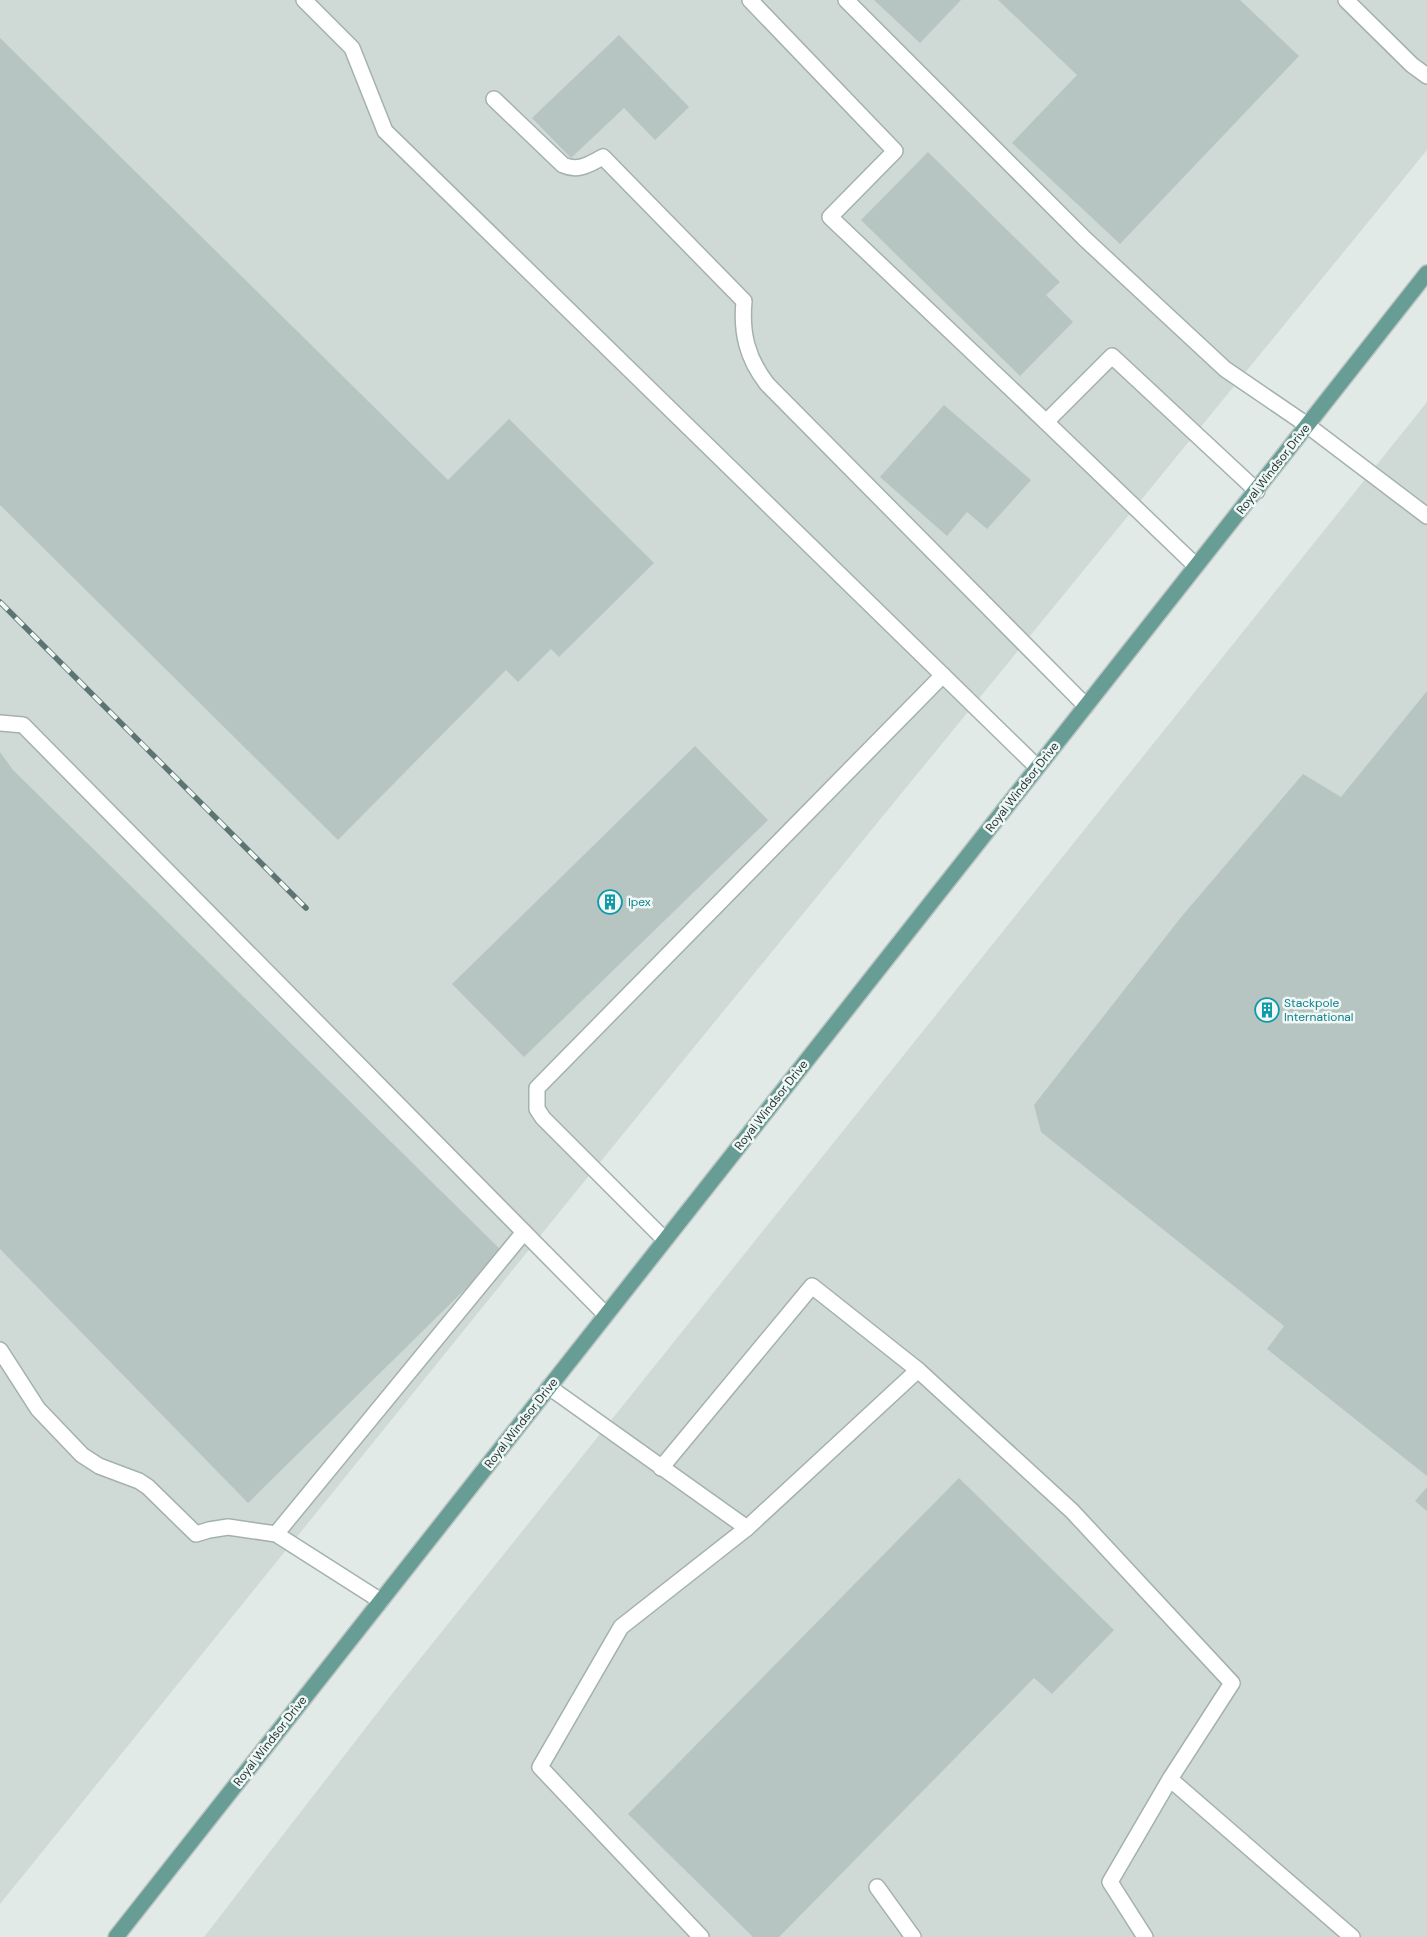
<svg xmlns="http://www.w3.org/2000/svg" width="1427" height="1937" font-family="'DM Sans',sans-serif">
<rect width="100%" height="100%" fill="#e1eae7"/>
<g fill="#cfdad6">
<polygon points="0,0 1427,0 1427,150 570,1199 0,1904"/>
<polygon points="1427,402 1427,1937 204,1937 395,1690"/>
</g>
<g fill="#b6c5c1">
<polygon points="874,0 961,0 920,43"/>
<polygon points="998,0 1240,0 1299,56 1120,244 1012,143 1077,75"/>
<polygon points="619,35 689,107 655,140 624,108 571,158 532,118"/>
<polygon points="0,38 448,480 509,419 654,563 559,657 551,649 518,682 506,670 338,840 0,505"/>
<polygon points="928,152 1060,282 1046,295 1073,322 1020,376 861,220"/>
<polygon points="944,405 1031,480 987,529 967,512 947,536 880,477"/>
<polygon points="1427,691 1427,1476 1267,1349 1284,1326 1041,1132 1034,1105 1182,916 1303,774 1341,797"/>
<polygon points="695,746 768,820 524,1057 452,984"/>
<polygon points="0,752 13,770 503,1252 248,1503 0,1249"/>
<polygon points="959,1478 1114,1630 1052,1694 1034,1678 779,1937 753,1937 628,1814"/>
<polygon points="1427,1487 1427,1511 1415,1501"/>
</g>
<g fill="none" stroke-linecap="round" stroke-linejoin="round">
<g stroke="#a4b1ae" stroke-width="18">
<g id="minor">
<polyline points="304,0 352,48 385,131 1037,767"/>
<polyline points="750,0 895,151 830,217 1046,422"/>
<polyline points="846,0 1085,239 1225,369 1307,425 1427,516"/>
<polyline points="1346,0 1412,65 1427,76"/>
<path d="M494,99l69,66c16,7 26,-1 40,-8l141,144c-3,32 3,57 23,83l319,322"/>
<polyline points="1196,566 1046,422 1112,356 1257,491"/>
<polyline points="0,723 23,725 606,1315"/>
<polyline points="665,1240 543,1118 537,1109 537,1088 943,675"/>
<polyline points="0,1350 38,1409 82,1455 99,1466 139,1481 148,1487 196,1534 209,1530 228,1527 276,1534 381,1601"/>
<polyline points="549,1387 747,1528 918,1370 1072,1511 1232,1683 1170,1779 1110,1882 1145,1937"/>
<polyline points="661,1468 812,1286 918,1370"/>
<polyline points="276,1534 524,1232"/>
<polyline points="1170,1779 1352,1937"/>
<polyline points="877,1887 913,1937"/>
<polyline points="701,1937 540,1767 621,1627 747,1528"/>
</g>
</g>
<g stroke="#bdc4c3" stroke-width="18">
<polyline id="major" points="116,1937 1427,273"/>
</g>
<use href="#minor" stroke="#fff" stroke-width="15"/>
<use href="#major" stroke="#689d96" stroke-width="15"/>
<g stroke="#5d7572" stroke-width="5.5">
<polyline id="rail" points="0,602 306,908"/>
</g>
<use href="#rail" stroke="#f1f7f5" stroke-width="4" stroke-dasharray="11" stroke-linecap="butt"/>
</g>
<defs>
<g id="building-ring" transform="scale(1.25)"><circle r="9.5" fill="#f1f7f5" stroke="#0f9aa8" stroke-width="1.5"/><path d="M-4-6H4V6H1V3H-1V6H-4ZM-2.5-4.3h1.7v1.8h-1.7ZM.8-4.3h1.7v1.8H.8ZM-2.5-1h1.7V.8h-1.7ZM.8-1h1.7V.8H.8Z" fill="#0f9aa8"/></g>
</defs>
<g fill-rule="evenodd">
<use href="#building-ring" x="610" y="902"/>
<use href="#building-ring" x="1267" y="1010"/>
</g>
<g text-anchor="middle" stroke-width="5" stroke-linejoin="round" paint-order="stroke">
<g font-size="12" fill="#223936" stroke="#f1f7f5">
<text transform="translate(1273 469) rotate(-52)" y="4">Royal Windsor Drive</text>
<text transform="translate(1022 787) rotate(-52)" y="4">Royal Windsor Drive</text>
<text transform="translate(771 1105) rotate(-52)" y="4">Royal Windsor Drive</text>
<text transform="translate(521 1423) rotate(-52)" y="4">Royal Windsor Drive</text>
<text transform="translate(270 1741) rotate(-52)" y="4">Royal Windsor Drive</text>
</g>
<g font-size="12" fill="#0d838f" stroke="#f1f7f5" text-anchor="start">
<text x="628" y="906">Ipex</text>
<text x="1284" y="1007">Stackpole<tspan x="1284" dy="14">International</tspan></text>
</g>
</g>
</svg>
